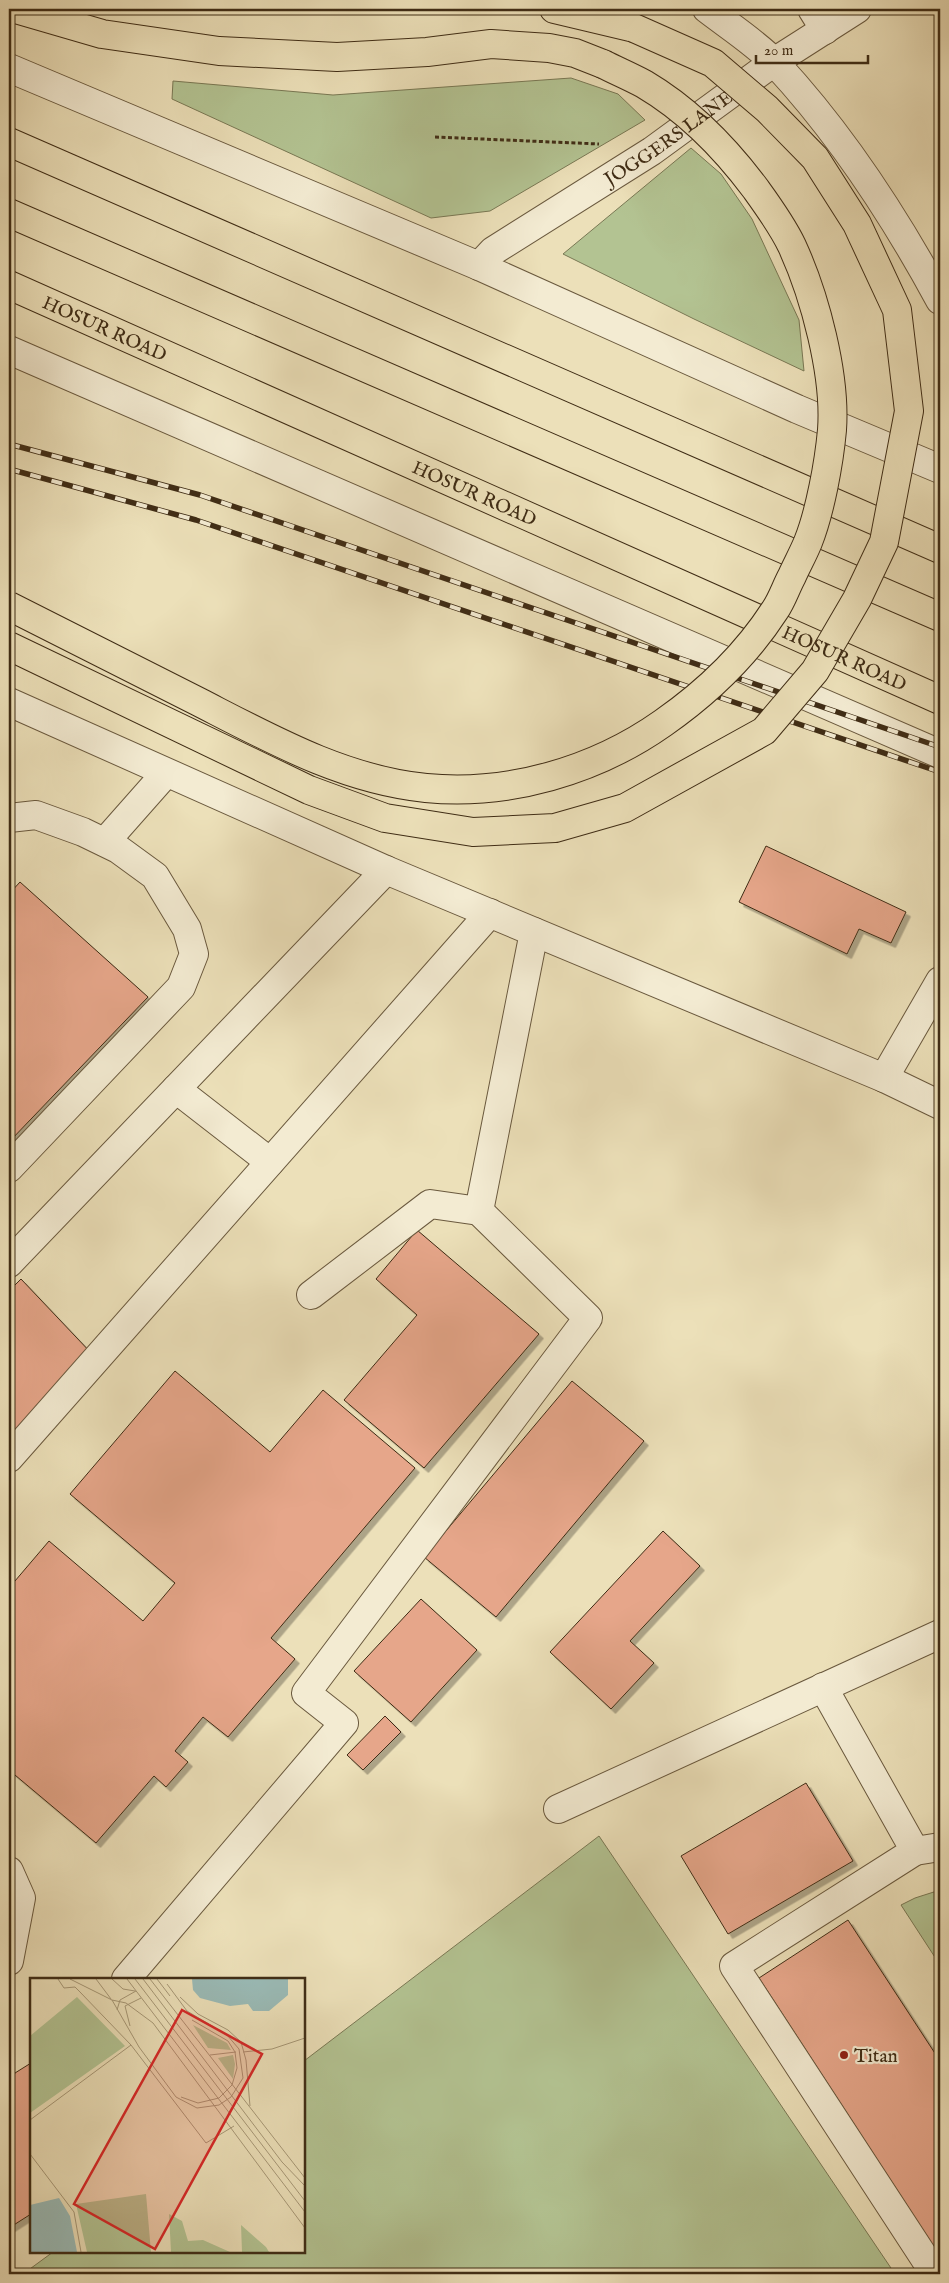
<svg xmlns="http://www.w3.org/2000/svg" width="949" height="2283" font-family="'IM FELL English',serif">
<defs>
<filter id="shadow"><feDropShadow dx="4.5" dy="4.5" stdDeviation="0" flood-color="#0004"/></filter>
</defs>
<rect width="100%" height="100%" fill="#ece0b9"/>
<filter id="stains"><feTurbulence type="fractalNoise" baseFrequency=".004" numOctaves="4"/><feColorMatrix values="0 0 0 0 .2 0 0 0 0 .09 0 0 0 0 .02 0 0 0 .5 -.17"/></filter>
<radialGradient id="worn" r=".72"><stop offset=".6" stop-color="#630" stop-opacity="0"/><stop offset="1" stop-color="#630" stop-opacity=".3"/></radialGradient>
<g fill="#b3c392" stroke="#797854">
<polygon points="571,78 618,94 645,120 490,211 431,218 172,99 173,81 333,95"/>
<polygon points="691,148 721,174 752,219 799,320 804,371 694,319 563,254"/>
<polygon points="599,1836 895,2274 23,2274 53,2252 304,2252 304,2061"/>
<polygon points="940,1890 940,1965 901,1905 915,1898"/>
</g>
<g fill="#e6a68a" stroke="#3f2c15" filter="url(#shadow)">
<polygon points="766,846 906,912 891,943 859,929 847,954 739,902"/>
<polygon points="20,882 148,997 9,1142 9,894"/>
<polygon points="417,1230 539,1334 424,1468 344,1400 417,1315 376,1279"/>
<polygon points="21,1279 94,1356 9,1436 9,1291"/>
<polygon points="175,1371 270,1452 323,1390 415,1468 271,1638 295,1659 228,1737 203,1717 175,1751 188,1762 166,1787 154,1776 96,1843 9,1770 9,1588 49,1541 143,1621 175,1583 70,1494"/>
<polygon points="572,1381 644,1441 496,1617 424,1557"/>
<polygon points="663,1531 700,1566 630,1641 654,1663 611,1709 550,1652"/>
<polygon points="421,1599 477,1650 411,1722 354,1671"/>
<polygon points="385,1716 401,1732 363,1770 347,1755"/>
<polygon points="806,1783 853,1861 728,1934 681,1856"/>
<polygon points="848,1920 940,2061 940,2256 759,1978"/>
<polygon points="31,2063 31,2214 9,2228 9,2083 15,2073"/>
</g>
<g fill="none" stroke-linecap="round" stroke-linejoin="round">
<g stroke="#6a593e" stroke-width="30">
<g id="minor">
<path d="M707,9c22,17 50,35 69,55 65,70 119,153 164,236"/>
<polyline points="812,9 825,30"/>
<polyline points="9,68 479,266 797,409 940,469"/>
<path id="s1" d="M479,266l14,-15 159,-100 122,-89 83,-53"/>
<polyline points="9,350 940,754"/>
<polyline points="9,702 386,870 884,1078 940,981"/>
<polyline points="9,818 36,815 83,832 118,849 155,876 187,929 194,954 181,987 9,1168"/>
<polyline points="105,842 166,773"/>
<polyline points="884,1078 940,1105"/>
<polyline points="176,1089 270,1162"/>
<polyline points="9,1263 386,870"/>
<polyline points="311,1295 430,1204 479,1211 534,932"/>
<polyline points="9,1458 490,913"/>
<polyline points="823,1687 915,1851 734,1966 935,2274"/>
<polyline points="558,1809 940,1634"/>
<polyline points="915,1851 940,1847"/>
<polyline points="9,1871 21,1898 9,1961"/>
<polyline points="126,1979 344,1723 306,1693 588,1318 479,1211"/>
</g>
</g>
<g stroke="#3f2c15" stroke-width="30">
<g id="highway">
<polyline points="16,9 102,34 219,51 337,57 427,52 491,44 549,48 575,53 603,64"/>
<polyline points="554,9 634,28"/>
<polyline points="9,142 940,549"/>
<polyline points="9,213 940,617"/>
<path id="s2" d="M9,285l931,415"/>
</g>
</g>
<polyline stroke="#3f2c15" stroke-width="3" stroke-dasharray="4 2.5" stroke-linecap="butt" points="435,137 599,144"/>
<use href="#minor" stroke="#f3ebd2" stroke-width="28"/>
<use href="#highway" stroke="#ece0b9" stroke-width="28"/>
<g stroke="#3f2c15" stroke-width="5.5">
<g id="rail">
<polyline points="9,444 200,495 940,747"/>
<polyline points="9,469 196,520 940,772"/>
</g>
</g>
<use href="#rail" stroke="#f3ebd2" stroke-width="4" stroke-dasharray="11" stroke-linecap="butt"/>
<g stroke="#3f2c15" stroke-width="30" stroke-linecap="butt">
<g id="highway-bridge">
<path d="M9,606c63,32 127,64 190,96 72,37 145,78 227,86 82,8 169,-17 237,-65 43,-30 83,-68 112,-113 7,-10 11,-23 17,-34 5,-11 11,-22 16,-34 12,-30 21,-79 24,-112 4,-55 -17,-134 -40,-184 -10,-21 -24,-40 -37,-58 -30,-40 -67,-78 -111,-104 -13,-7 -27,-13 -41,-20"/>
<polyline points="9,646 309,790 385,818 473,832 555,828 625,808 764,731 815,671 857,599 884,542 909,411 897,310 857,224 815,158 767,109 713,63 634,28"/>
</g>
</g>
<use href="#highway-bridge" stroke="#ece0b9" stroke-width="28"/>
</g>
<circle fill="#8f2418" stroke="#f3ebd2" stroke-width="2" cx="844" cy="2055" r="5"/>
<g text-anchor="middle" stroke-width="4.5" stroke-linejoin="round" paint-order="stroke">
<g font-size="19" fill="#3f2c15" stroke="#f3ebd2">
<text dy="7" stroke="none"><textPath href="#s1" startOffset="229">JOGGERS LANE</textPath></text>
<text dy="7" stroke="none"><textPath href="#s2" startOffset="105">HOSUR ROAD</textPath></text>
<text dy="7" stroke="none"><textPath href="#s2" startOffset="510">HOSUR ROAD</textPath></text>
<text dy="7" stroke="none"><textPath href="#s2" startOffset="915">HOSUR ROAD</textPath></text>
</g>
<g font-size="19" fill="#3f2c15" stroke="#f3ebd2" text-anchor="start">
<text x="854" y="2062">Titan</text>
</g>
</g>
<g transform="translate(30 1978)">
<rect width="275" height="275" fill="#ece0b9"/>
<path d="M47,19l48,49 -95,67v-77zM163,47l34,18 4,7 -23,-2zM203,77l2,9 -2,15 -15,-21zM116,216l5,58h-64l-11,-48zM139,236l13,7 6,20 15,-1 27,12h-59zM211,247l25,22 3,5h-27z" fill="#b3c392"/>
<path d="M162,1h96v16l-19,16h-16l-5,-7 -18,2 -30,-8 -7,-8zM29,220l11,18 7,36h-47v-47z" fill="#9abbb7"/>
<path fill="none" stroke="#a79877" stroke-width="1" d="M28,1l6,9 11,-1 5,5 51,53 75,98 28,-17M40,1l42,21 14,3 27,20 152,205M66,1l15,20M82,1l11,10 12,2M97,1l178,233M105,1l170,222M113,1l139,183 23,24M120,1l155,199M127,1l13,17M150,19l18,17 30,16 13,12 5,18 4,46M82,22l27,47 37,50 21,11 22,-3 12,-8 12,-19 -4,-29 -12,-14 -40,-24 -20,-27M87,32l3,-10 16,-9M100,48l-5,-20 16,-8M213,74l29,-3 33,-11M180,77l26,-3M151,119l17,6 21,-5 13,-13 5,-17 -2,-16 -7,-11 -36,-21M0,142l101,-75M0,176l44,58 7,40"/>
<path fill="#d62828" fill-opacity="0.15" stroke="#d62828" stroke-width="2.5" d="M152,32l80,44 -107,195 -81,-45z"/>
<rect width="275" height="275" fill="none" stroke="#3f2c15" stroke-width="2.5"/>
</g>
<rect width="949" height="2283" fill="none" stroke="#ece0b9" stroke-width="30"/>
<rect x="10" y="10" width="929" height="2263" fill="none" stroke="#3f2c15" stroke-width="2.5"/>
<rect x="15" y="15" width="919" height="2253" fill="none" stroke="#3f2c15"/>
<path d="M756 55v8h112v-8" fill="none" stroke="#3f2c15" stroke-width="2.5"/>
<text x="764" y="55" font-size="15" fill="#3f2c15" stroke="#f3ebd2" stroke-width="4" paint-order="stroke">20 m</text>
<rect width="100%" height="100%" filter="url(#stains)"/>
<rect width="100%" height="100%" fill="url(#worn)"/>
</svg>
